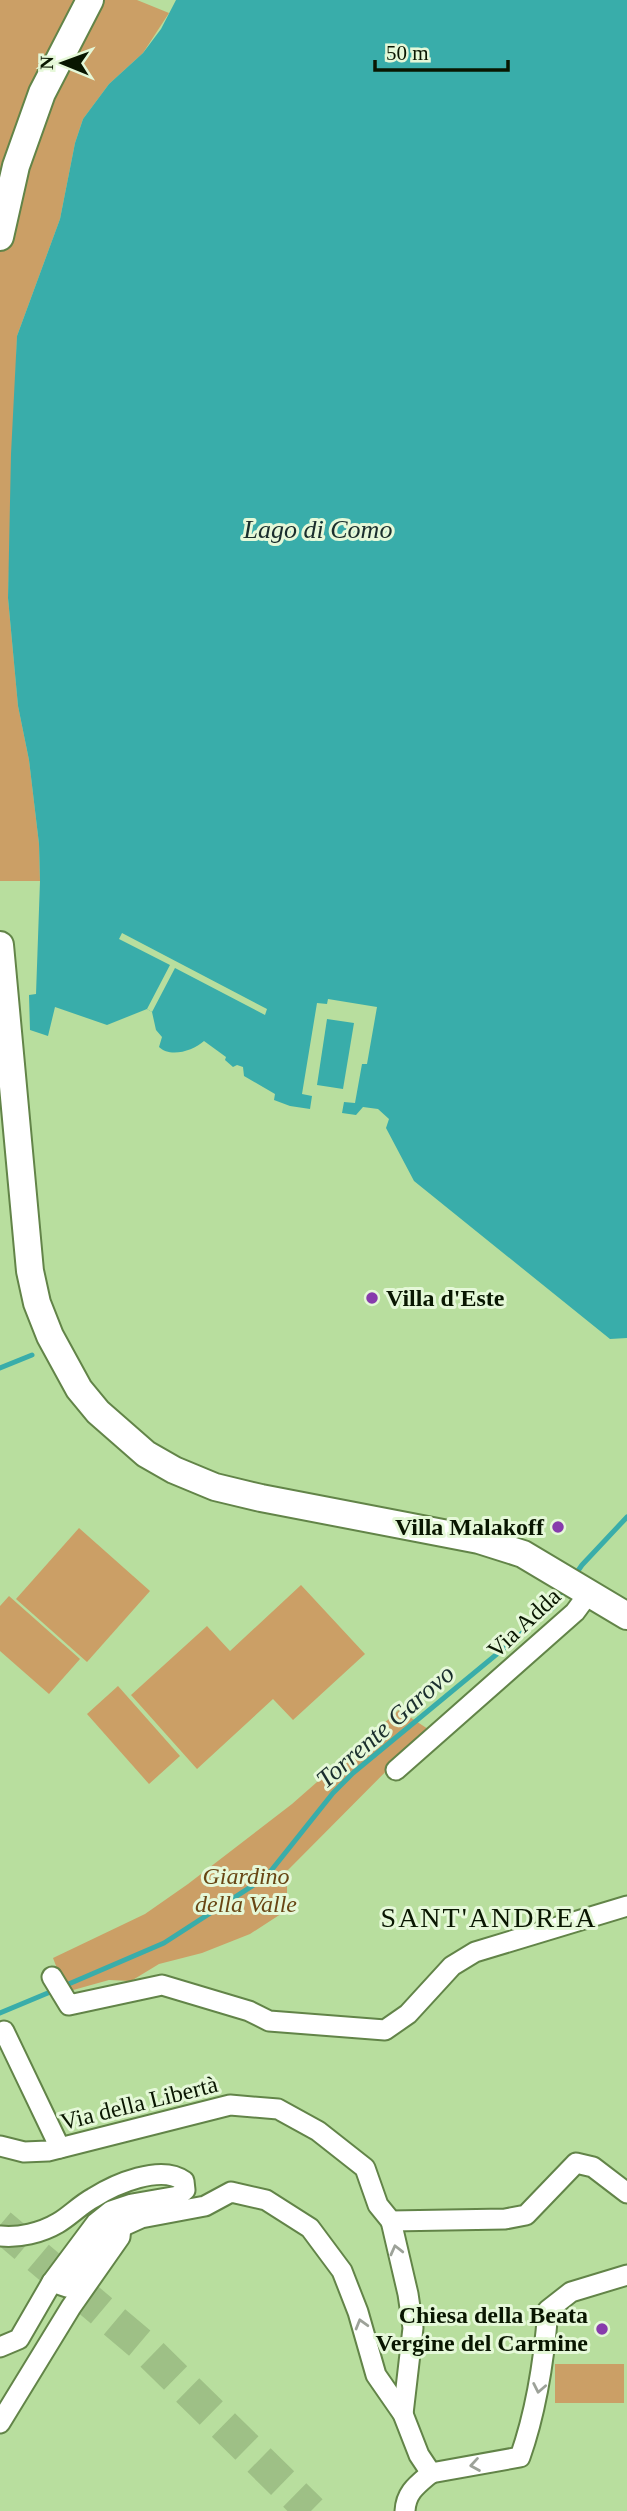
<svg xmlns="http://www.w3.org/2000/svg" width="627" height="2511" font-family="'Times New Roman',serif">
<rect width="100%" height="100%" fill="#b8de9e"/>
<g fill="#cb9f66">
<polygon points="0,0 137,0 169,13 143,53 109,84 83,119 75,143 60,219 17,336 8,598 18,706 29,760 39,844 40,881 0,881"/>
<polygon points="79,1528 150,1591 87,1662 16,1599"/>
<polygon points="301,1585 365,1654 293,1720 273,1699 197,1769 131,1695 207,1626 230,1651"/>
<polygon points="9,1596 80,1659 49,1694 0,1651 0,1606"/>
<polygon points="118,1686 180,1756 149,1784 87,1714"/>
<polygon points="399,1710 428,1729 287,1871 287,1910 250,1934 202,1953 159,1964 131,1981 109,1980 66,1992 53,1958 145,1914 188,1884 292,1804"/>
<rect x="555" y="2364" width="69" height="39"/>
</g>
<g fill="#39adaa">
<path d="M176,0h451v1338l-17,1 -196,-158 -28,-53 3,-9 -11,-10 -15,-2 -7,8 -14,-2 2,-11 11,1 7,-39h5l10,-57 -49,-8 -1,5 -10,-1 -15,91 10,2 -2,13 -20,-3 -16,-6 1,-6 -31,-18 -1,-9 -6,-2 -4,2 -8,-7 1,-3 -22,-16c-11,10 -34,17 -45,6l3,-10 -6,-7 -4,-18 -5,-3 -40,16 -52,-18 -7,29 -18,-6 -1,-35 7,-1 4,-113 -1,-37 -10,-84 -11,-54 -10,-108 3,-144 6,-118 43,-117 15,-76 8,-24 26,-35 34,-31 18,-24z"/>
<polygon points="327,1019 354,1023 343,1089 317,1085"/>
</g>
<polygon fill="#b8de9e" points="122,933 267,1009 265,1015 175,968 152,1012 147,1009 170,965 119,939"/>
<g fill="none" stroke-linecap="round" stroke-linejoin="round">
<g stroke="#39adaa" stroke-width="5">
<polyline points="0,1368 32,1355"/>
<polyline points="575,1575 582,1565 627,1517"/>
<polyline points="64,1986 164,1943 266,1877 333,1793 353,1773 555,1606 566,1589"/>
<polyline points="0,2013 55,1990"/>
</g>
<polyline stroke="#9ec086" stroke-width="33" stroke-dasharray="33 17" stroke-linecap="butt" points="0,2225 143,2346 311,2511"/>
<g stroke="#628448" stroke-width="23">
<g id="street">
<polyline points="396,1770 575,1612 589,1593"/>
<polyline points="52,1977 69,2005 162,1985 249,2011 269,2021 385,2030 408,2014 452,1966 475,1952 627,1906"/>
<polyline points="4,2031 60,2148"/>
<polyline points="0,2146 24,2152 48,2151 230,2105 278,2109 318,2131 365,2168 378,2205 391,2221 505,2219 526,2215 576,2163 593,2167 627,2193"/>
<polyline points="391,2221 408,2294 413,2328 403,2414"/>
<path d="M0,2236c19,2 41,-3 58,-13 12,-7 22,-18 35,-25 22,-14 68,-34 91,-17l1,9 -7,6 -46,8 -21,7 -15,12 -44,59 -33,57 -19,8"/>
<polyline points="52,2282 67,2287 110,2228 121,2227 141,2218 205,2206 231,2192 266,2200 310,2228 342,2271 358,2312 376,2375 403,2414 419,2455 431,2473"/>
<polyline points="0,2423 71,2307 120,2237 121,2227"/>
<path d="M431,2473l89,-16c17,-48 24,-96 28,-147l23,-18 56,-17"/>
<path d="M405,2511c1,-19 12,-26 26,-38"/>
</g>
</g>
<g stroke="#628448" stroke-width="30">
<g id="secondary">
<polyline points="0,237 16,166 42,93 90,0"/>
<polyline points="0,945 30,1271 37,1303 50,1336 79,1389 98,1412 146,1454 174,1470 215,1487 261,1498 479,1540 523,1554 627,1616"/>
</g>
</g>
<use href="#street" stroke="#fff" stroke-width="19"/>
<use href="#secondary" stroke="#fff" stroke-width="26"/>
</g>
<defs><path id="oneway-chevron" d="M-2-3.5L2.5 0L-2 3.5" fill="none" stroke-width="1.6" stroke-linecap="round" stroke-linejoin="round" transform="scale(1.75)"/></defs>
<g stroke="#9da299">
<use href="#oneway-chevron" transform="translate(396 2250) rotate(-104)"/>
<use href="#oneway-chevron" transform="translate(361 2324) rotate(-106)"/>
<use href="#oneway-chevron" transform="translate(539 2388) rotate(101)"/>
<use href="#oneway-chevron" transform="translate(475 2465) rotate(171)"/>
</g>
<g fill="#873bac" stroke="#e5f8d8" stroke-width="2.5">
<circle cx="372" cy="1298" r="7"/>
<circle cx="558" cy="1527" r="7"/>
<circle cx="602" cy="2329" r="7"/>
</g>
<g text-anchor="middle" stroke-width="6" stroke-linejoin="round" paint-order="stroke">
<g font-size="24" font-weight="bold" fill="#091601" stroke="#e5f8d8" text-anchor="end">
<text x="386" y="1306" text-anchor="start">Villa d'Este</text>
<text x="544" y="1535">Villa Malakoff</text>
<text x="588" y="2323">Chiesa della Beata<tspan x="588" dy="28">Vergine del Carmine</tspan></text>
</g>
<g font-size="24" fill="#091601" stroke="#e5f8d8">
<text transform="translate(524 1623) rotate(-43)" y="8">Via Adda</text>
<text transform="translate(139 2103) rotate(-14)" y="8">Via della Libertà</text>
</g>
<g font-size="24" font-style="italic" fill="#684614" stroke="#e5f8d8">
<text x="246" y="1884">Giardino<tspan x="246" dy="28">della Valle</tspan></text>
</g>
<g font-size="26" font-style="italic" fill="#1a2e2d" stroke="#e5f8d8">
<text x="318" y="538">Lago di Como</text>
<text transform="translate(385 1726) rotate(-41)" y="9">Torrente Garovo</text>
</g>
<g font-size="28" letter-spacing="2" fill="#091601" stroke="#e5f8d8">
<text x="489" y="1927">SANT'ANDREA</text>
</g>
</g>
<g transform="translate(63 63) rotate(271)" stroke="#e5f8d8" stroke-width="5" paint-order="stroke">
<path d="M0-5L12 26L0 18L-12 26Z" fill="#091601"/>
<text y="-10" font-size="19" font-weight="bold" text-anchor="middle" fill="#091601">N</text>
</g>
<path d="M375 60v10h133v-10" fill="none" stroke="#091601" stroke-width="3.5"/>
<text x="386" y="60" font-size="21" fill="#091601" stroke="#e5f8d8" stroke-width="5" paint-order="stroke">50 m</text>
</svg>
